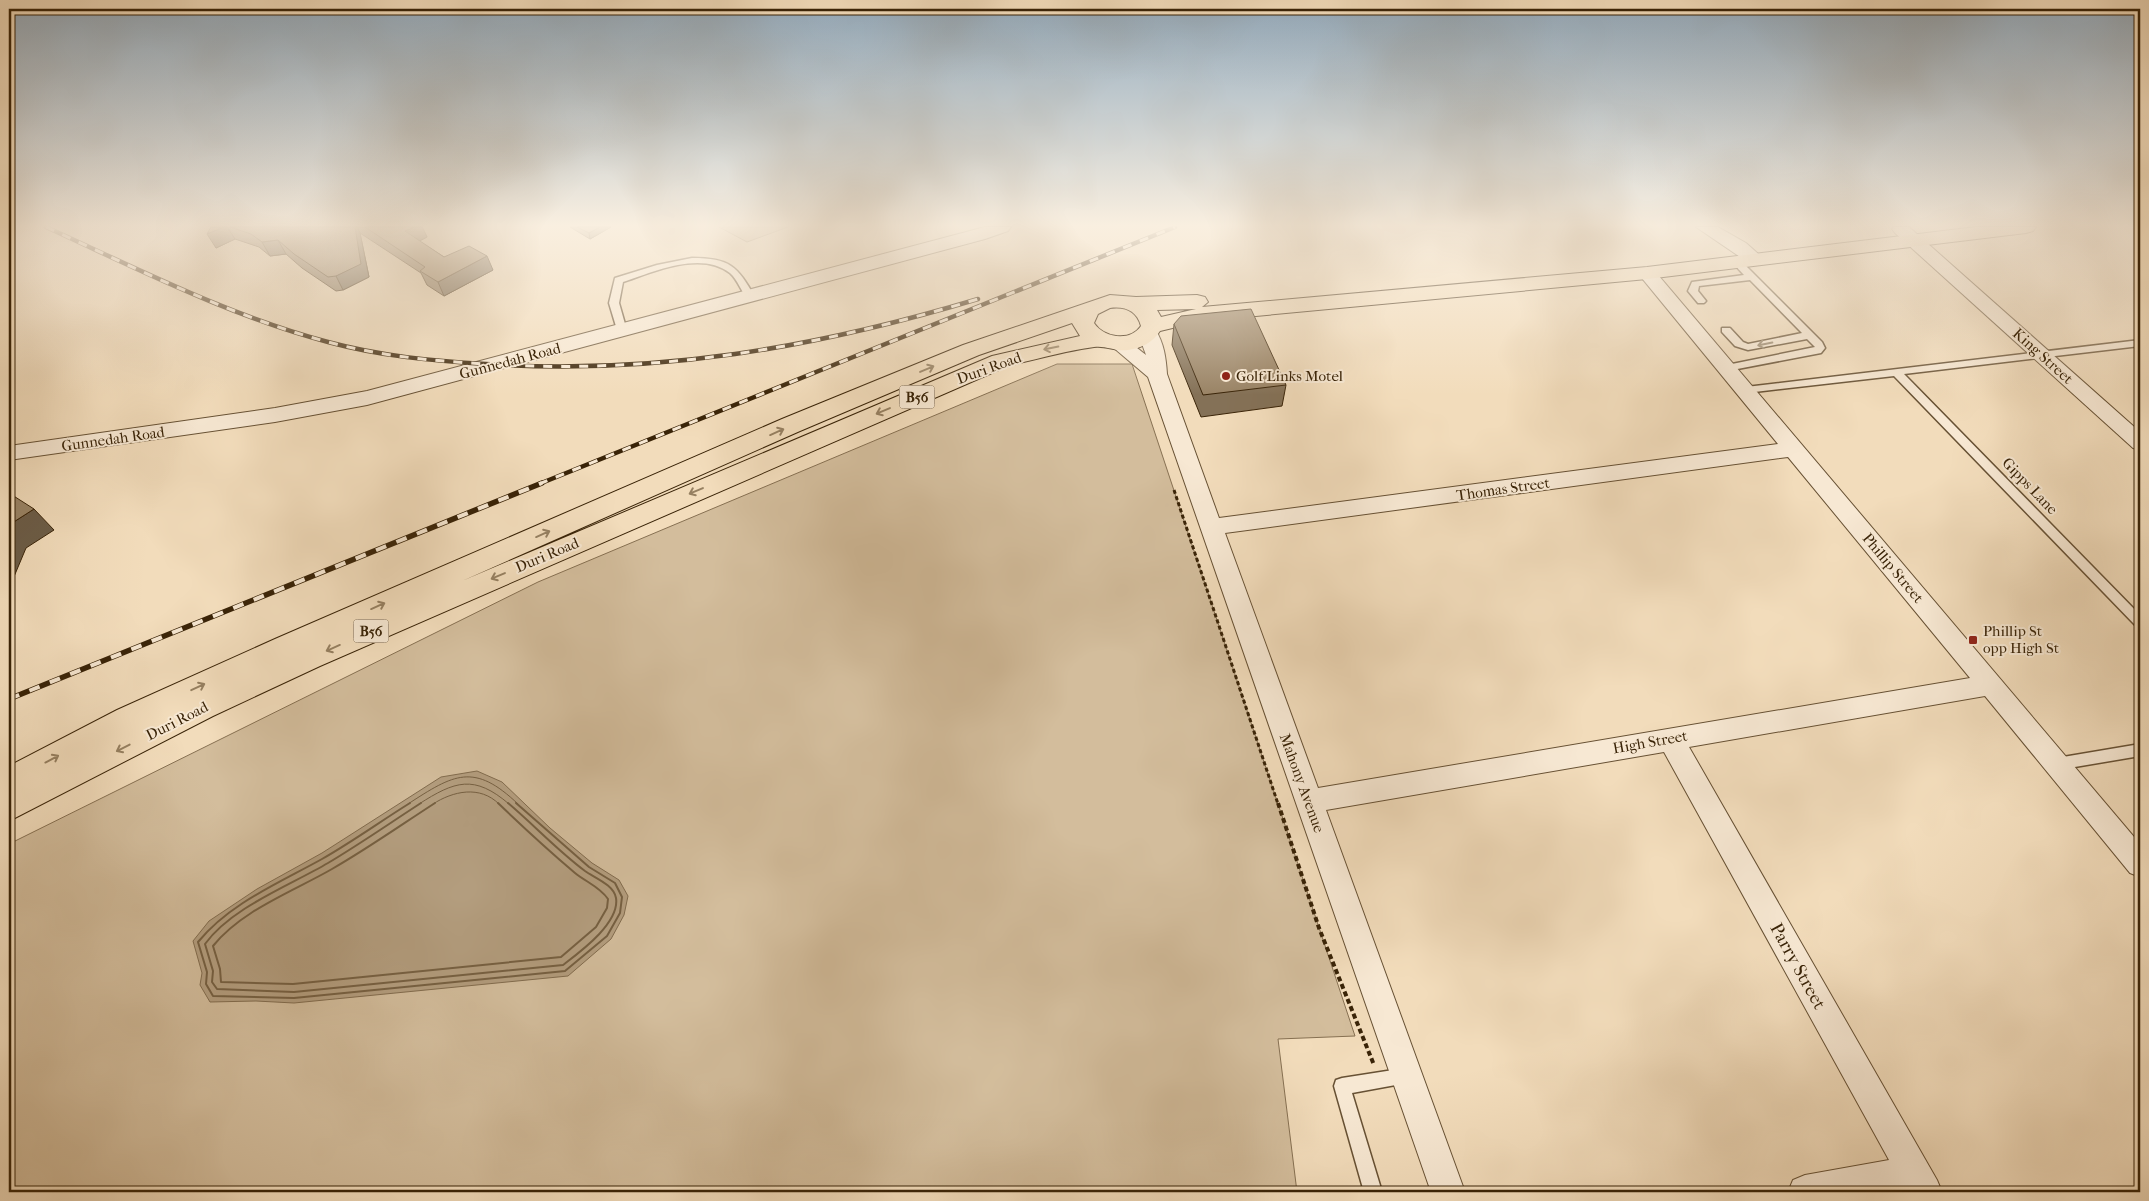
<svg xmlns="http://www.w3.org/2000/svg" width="2149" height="1201" font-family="'IM FELL French Canon',serif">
<rect width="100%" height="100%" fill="#f2dcbb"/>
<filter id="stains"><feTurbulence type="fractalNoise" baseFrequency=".004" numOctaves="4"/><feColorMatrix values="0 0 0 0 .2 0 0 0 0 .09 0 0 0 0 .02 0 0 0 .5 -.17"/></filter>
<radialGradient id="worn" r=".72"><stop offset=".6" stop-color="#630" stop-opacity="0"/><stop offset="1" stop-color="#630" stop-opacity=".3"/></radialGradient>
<g fill="#d3bd9c" stroke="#867052">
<polygon points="719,227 788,227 747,242"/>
<polygon points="1057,364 1132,364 1355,1036 1278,1039 1297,1192 9,1192 9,844 538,582"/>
</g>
<polygon fill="#b39d7e" stroke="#826c4e" points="477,771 502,782 550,828 592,863 619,880 628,896 624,915 611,939 568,976 294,1003 256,1001 210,1002 200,985 202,973 193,941 209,921 257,889 322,853 441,777"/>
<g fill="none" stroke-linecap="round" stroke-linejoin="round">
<g stroke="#766042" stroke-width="1">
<path d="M408,804c46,-30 66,-42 110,0"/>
<path d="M419,804c36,-23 55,-30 90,0"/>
<path d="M433,804c20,-13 47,-19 66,0"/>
</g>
<g stroke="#766042" stroke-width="2">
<path d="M410,803c-29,18 -58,39 -88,56 -43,24 -92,44 -124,83l9,30 -1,12 7,12 81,2 271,-27 42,-35 13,-23 2,-16 -7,-14 -26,-16 -73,-64"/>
<path d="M421,803c-31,20 -61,41 -93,60 -39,23 -96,44 -123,81l8,27 -1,11 5,7 77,3 269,-27c17,-13 57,-42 53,-67 -2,-13 -21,-20 -31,-27 -28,-21 -51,-46 -77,-68"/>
<path d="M435,803c-34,22 -68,46 -103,66 -40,23 -90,41 -119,77l7,23 1,13 72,2 268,-27 35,-30 11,-19 1,-9c-8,-12 -22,-17 -33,-26 -27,-23 -52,-46 -77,-70"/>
</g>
<g stroke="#675134" stroke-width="3">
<g id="lane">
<path d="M692,258c38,0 45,8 63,39l-2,2h-6c-6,-8 -9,-19 -17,-26 -29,-23 -77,-1 -107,9l-4,21 8,28 -1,2h-8l-9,-30 6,-25 42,-13z"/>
<polygon points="1736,258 1739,259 1822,342 1825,348 1821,353 1727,371 1723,370 1723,366 1727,365 1815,347 1807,339 1748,350 1735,346 1722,332 1722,328 1730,328 1743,342 1748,344 1802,333 1750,280 1699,286 1698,291 1706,301 1704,303 1698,303 1688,291 1692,282 1744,275 1731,261"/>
<polygon points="2140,340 2140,346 1904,374 2140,615 2140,628 2136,626 1894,376 1746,393 1741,390 1746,387"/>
<polygon points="2140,744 2140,756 2057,770 2052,768 2050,764 2052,760 2057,758"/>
<polygon points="1406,1068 1412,1070 1414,1076 1412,1082 1352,1093 1382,1192 1364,1192 1334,1086 1336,1080 1342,1078"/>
</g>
</g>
<g stroke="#675134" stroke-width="2">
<g id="street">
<polygon points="985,227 1011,227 1008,231 985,239 367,405 275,422 9,460 9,446 275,408 367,391"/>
<polygon points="1696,227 1718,227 1746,243 1764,259 1761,263 1749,263"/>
<polygon points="1894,227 1909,227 2140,432 2140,450 2133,448 1895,233 1892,229"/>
<path d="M1647,268l6,1 487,575v33l-10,-4 -145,-177 -296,51 248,433 5,12h-35l-1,-2 -12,2h-106l5,-12 12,-5 84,-15 -225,-408 -338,58 139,382h-34l-283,-815 -40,-34 3,-4c15,-4 24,8 35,16l-8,-22 3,-4 7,-2 7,2c9,14 11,29 12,45l52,144 559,-74 -137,-167 -3,-4 3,-4zM1788,457l182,221 -652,110 -93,-255z"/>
</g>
</g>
<g stroke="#392307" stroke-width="2">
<path id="primary" d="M1976,227h60l-3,4 -7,2 -379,46 -445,42 -42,10c-8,12 -18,17 -32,19 -11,2 -23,-5 -34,-3 -29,4 -57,12 -86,19l-688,300 -107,50 -204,105v-55l108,-56 158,-71 507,-220 181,-74 147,-50 26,2 61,-2 8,2 3,5 -6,5 445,-40zM1110,308c15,-2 27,3 31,18 -11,16 -37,12 -47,-3l4,-9zM1196,309l-35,8 -4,-7zM1072,323l8,13 -88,20 -530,225 338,-150 179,-76z"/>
</g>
<polyline stroke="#392307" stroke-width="3" stroke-dasharray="4 2.5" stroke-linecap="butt" points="1174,490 1278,804"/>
<polyline stroke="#392307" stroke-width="4" stroke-dasharray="5 3" stroke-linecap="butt" points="1278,803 1319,928 1374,1065"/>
<use href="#lane" fill="#f7e8d3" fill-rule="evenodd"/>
<use href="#street" fill="#f7e8d3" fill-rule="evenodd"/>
<use href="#primary" fill="#f2dcbb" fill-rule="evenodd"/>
<g stroke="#392307" stroke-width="4.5">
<g id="rail-far1">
<path d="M46,227c92,42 184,89 282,115 52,14 105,19 158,22 171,11 329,-16 492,-65"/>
<polyline points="539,484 1175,227"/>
</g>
</g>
<g stroke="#392307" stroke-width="5.5">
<polyline id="rail" points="9,699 542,483"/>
</g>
<use href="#rail-far1" stroke="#f7e8d3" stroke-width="3" stroke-dasharray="9" stroke-linecap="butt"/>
<use href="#rail" stroke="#f7e8d3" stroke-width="4" stroke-dasharray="11" stroke-linecap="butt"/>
</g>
<g fill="#847157" stroke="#392307">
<polygon points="211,227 422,227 427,237 419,241 444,257 493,270 444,296 427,285 421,273 360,233 369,277 343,290 336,291 302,268 286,254 270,256 259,247 235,239 216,248"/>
<polygon points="570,227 611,227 590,239"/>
<polygon points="1174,324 1286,385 1282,406 1201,417 1172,345"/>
</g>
<g fill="#6b5c47" stroke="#392307">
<polygon points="224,227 227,227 235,239 216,248 207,234"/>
<polygon points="355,227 357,227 360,233 369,277 343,290 336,276"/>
<polygon points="414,227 422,227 427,237 412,245 405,231"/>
<polygon points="600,227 611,227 590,239 589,233"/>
<polygon points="278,240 286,254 270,256 262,242"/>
<polygon points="487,256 493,270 444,296 438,282"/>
<polygon points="34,509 54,530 26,548 13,579 9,579 9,525"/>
</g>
<g fill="#998365" stroke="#392307">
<polygon points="211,227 224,227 207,234"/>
<polygon points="230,227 355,227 361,264 336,276 328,277 294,254 278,240 262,242 251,234"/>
<polygon points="365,227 414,227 405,231 444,257 469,246 487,256 438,282 420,271 425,267"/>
<polygon points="577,227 600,227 589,233"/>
<polygon points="1251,309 1286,385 1203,395 1174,324 1181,316"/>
<polygon points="9,493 34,509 9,525"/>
</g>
<defs><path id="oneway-shaft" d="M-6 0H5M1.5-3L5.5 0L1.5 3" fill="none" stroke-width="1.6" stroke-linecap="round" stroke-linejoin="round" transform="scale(1.25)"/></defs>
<use stroke="#98866d" href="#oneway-shaft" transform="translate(1765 344) rotate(169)"/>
<g stroke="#968061">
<use href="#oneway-shaft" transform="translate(1051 348) rotate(169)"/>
<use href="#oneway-shaft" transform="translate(927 369) rotate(-23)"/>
<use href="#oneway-shaft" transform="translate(883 411) rotate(157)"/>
<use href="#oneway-shaft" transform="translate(777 432) rotate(-24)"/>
<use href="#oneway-shaft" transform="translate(696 491) rotate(157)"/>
<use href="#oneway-shaft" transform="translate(543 534) rotate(-24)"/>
<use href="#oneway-shaft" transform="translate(498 576) rotate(157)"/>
<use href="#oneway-shaft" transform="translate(378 606) rotate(-24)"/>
<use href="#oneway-shaft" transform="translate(333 648) rotate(156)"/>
<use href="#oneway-shaft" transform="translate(198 687) rotate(-25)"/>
<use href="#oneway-shaft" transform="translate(123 748) rotate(153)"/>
<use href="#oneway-shaft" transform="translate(52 759) rotate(-28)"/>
</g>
<linearGradient id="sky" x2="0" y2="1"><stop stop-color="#93abbe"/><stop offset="0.57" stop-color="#f9efe0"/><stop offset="1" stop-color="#f9efe0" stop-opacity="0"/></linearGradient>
<rect width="2149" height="395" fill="url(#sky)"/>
<g fill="#8f2418" stroke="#f7e8d3" stroke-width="2">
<circle cx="1226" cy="376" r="5"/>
<rect x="1968" y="635" width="10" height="10" rx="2.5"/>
</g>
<g text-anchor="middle" stroke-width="4" stroke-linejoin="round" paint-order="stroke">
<g fill="#f7e8d3" stroke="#725e44" stroke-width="1">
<rect x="899.5" y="385.5" width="35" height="23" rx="4"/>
<rect x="353.5" y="619.5" width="35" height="23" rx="4"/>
</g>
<g font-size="14" font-weight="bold" fill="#392307">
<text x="917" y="402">B56</text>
<text x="371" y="636">B56</text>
</g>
<g font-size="15" fill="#392307" stroke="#f7e8d3">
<text transform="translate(2043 356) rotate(42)" y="5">King Street</text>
<text transform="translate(510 361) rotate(-15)" y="5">Gunnedah Road</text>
<text transform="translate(989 368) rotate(-20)" y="5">Duri Road</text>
<text transform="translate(113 439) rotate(-8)" y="5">Gunnedah Road</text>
<text transform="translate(2030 486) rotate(46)" y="5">Gipps Lane</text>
<text transform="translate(1503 489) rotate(-8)" y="5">Thomas Street</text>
<text transform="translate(547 555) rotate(-23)" y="5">Duri Road</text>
<text transform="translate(1893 568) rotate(50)" y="5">Phillip Street</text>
<text transform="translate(177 721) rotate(-27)" y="5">Duri Road</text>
<text transform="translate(1650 742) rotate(-10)" y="5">High Street</text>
<text transform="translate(1302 783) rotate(70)" y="5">Mahony Avenue</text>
</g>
<g font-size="15" fill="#392307" stroke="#f7e8d3" text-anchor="start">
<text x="1236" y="381">Golf Links Motel</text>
<text x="1983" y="636">Phillip St<tspan x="1983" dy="17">opp High St</tspan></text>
</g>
<g font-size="18" fill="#392307" stroke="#f7e8d3">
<text transform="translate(1798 966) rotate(61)" y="6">Parry Street</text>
</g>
</g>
<rect width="2149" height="1201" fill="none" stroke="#f2dcbb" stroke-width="30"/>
<rect x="10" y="10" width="2129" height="1181" fill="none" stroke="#392307" stroke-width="2.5"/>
<rect x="15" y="15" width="2119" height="1171" fill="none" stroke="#392307"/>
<rect width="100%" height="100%" filter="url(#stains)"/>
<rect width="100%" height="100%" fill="url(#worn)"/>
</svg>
